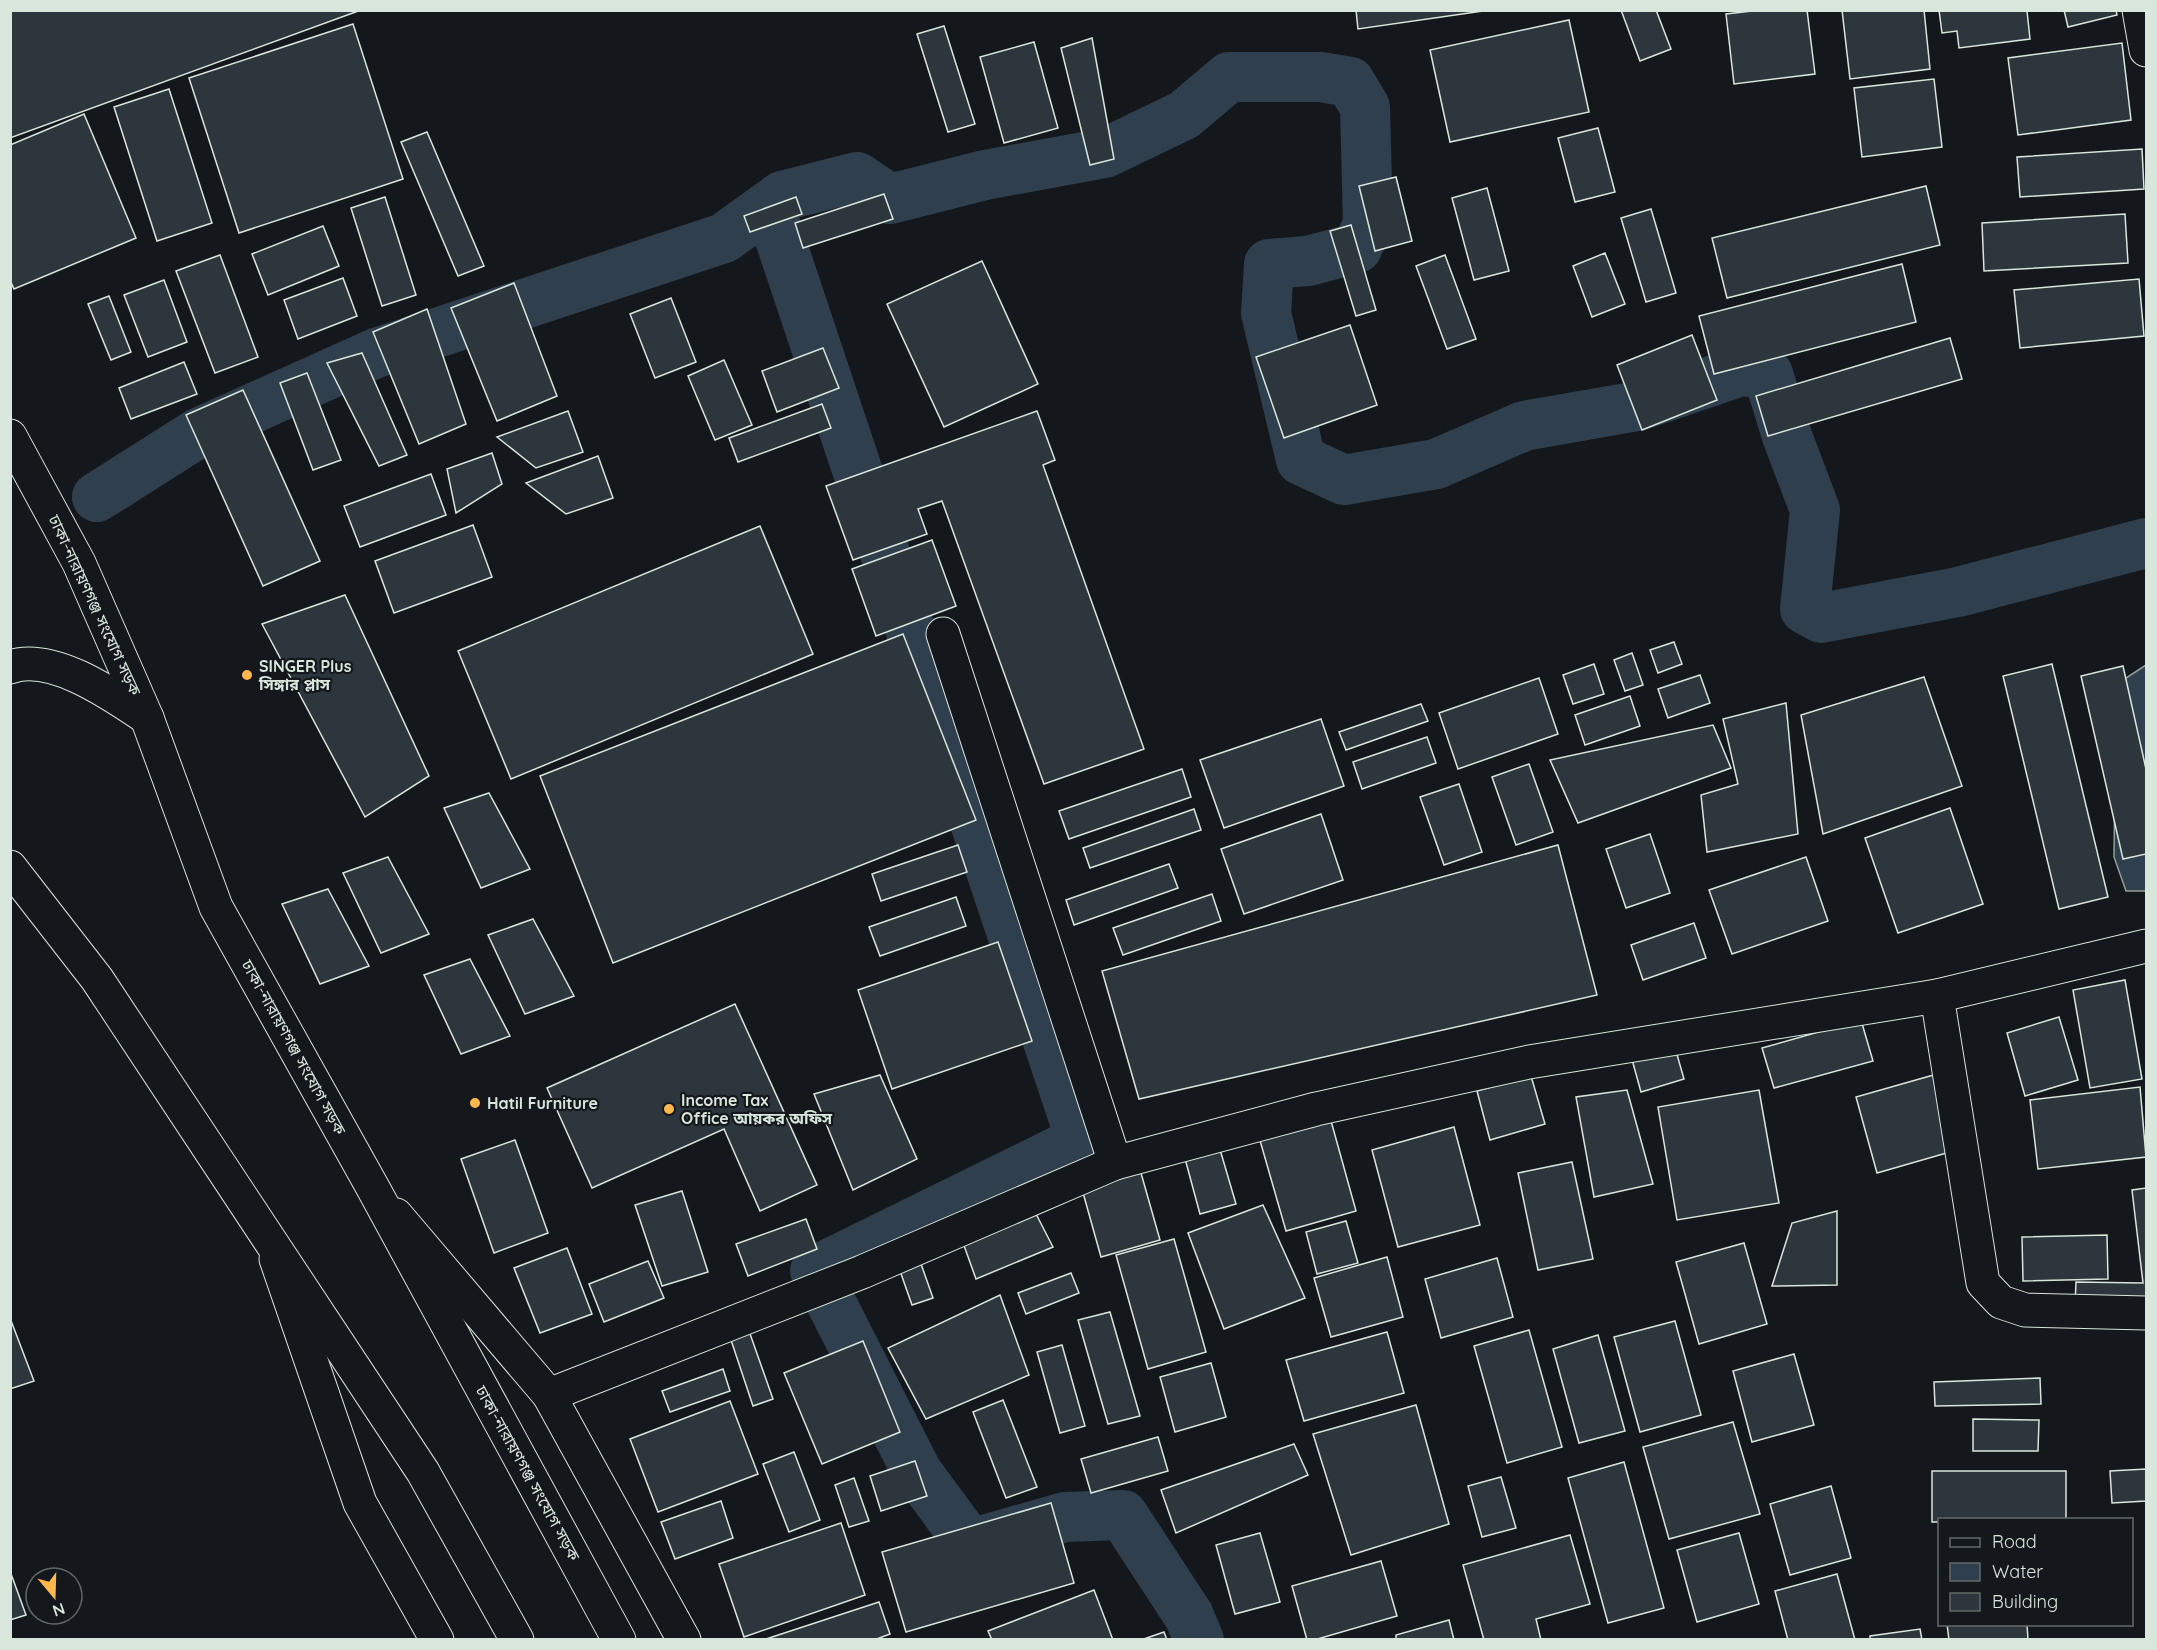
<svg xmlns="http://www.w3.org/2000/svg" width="2157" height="1650" font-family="Quicksand,'Noto Sans Bengali',sans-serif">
<rect width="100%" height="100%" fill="#14181c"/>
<polygon fill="#2f3f4d" stroke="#939e99" stroke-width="1.5" points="2146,665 2146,891 2126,891 2114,857 2116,694 2126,678"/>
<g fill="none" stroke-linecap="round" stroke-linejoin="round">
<g stroke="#2f3f4d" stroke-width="50">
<polyline points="769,206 1081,1140 815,1271 917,1472 970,1544 1065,1517 1123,1515 1189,1616 1199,1640"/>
<polyline points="97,497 198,433 376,353 724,238 782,196 857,177 890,199 985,175 1105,153 1184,115 1229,77 1321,77 1350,82 1365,107 1368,224 1357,248 1308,261 1269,264 1266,313 1301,460 1344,480 1436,464 1524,426 1638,406 1741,371 1768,374 1787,436 1815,510 1805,609 1821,618 1958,592 2146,543"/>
</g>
</g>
<g fill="#2c363c" stroke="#d8e6dc" stroke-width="1.5">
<polygon points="10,10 361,10 10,138"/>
<polygon points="1356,10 1490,10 1358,29"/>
<polygon points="1621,10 1656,10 1671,49 1640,61"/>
<polygon points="1761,10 1807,10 1815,74 1734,84 1726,14"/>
<polygon points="1842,10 1924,10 1930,69 1850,79"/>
<polygon points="1939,10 2035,10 2027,11 2030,39 1959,48 1957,31 1942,33"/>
<polygon points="2064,10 2116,10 2117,15 2068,27"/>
<polygon points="1569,20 1589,112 1450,142 1430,50"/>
<polygon points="353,24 403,179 239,233 189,78"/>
<polygon points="944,26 975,124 948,132 917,34"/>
<polygon points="1092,38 1114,159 1090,165 1061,48"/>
<polygon points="1034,42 1058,128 1004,143 980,57"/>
<polygon points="2122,43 2131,120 2018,135 2008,58"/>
<polygon points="1934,79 1942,147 1862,157 1854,88"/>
<polygon points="169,89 212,223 157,241 114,107"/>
<polygon points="84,114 136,238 14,289 10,280 10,145"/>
<polygon points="1598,128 1615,192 1575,202 1558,138"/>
<polygon points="427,132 484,266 458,276 401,142"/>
<polygon points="2142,149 2144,189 2020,197 2017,157"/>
<polygon points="1396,177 1412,241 1375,251 1359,186"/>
<polygon points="1926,186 1940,245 1727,298 1712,238"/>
<polygon points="1487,188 1509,271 1474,280 1452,198"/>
<polygon points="884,194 893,219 803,248 795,223"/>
<polygon points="385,197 416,295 382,306 351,208"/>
<polygon points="796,197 802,214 750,232 744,216"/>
<polygon points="1651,209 1676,293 1646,302 1621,218"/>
<polygon points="2125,214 2128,263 1984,271 1982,223"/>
<polygon points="1351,225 1376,310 1356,316 1330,231"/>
<polygon points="323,226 339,266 268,295 252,254"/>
<polygon points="1605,253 1625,304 1592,317 1573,266"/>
<polygon points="220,255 258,357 215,373 176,271"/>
<polygon points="1445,255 1476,339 1447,349 1416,266"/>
<polygon points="982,261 1038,384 944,427 887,304"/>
<polygon points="1902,264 1916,322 1714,374 1699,316"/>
<polygon points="343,278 357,316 298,339 284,300"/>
<polygon points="2139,279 2144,336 2020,348 2014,290"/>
<polygon points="164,280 187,342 148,357 124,295"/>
<polygon points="514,283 557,396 497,421 451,308"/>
<polygon points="109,296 131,352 111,360 88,304"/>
<polygon points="671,298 696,362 655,378 630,314"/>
<polygon points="427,309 466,424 419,444 373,332"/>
<polygon points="1350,325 1377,405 1284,438 1256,357"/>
<polygon points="1692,335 1717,400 1642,430 1617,365"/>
<polygon points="1950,338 1962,379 1768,436 1756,396"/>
<polygon points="823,348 839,388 777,412 762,371"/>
<polygon points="362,353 407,455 379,466 327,363"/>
<polygon points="724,360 752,425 715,440 688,376"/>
<polygon points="184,362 197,394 131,419 119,388"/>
<polygon points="307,373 341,460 313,470 280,383"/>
<polygon points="243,390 320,561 263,586 186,415"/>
<polygon points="822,404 831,428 738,462 729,438"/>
<polygon points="568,411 583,452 536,468 497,437"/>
<polygon points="1037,411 1055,460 1043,465 1144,749 1044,784 942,501 918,509 927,534 853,560 826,486"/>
<polygon points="492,453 502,484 456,513 447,469"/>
<polygon points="598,456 613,498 566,514 526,483"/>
<polygon points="431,474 446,515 360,547 344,506"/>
<polygon points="473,525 492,577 394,613 375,561"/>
<polygon points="760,526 813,654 511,779 458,651"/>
<polygon points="932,540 956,606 876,636 852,569"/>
<polygon points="345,595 429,776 365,817 262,624"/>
<polygon points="903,634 976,820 613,963 540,776"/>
<polygon points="1674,642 1682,664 1658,673 1650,650"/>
<polygon points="1632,653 1643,685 1625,691 1614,660"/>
<polygon points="1594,664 1604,694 1573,704 1563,675"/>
<polygon points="2052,664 2108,897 2059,909 2003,676"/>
<polygon points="2123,666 2146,769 2146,854 2123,859 2081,676"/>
<polygon points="1700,675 1710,703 1668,718 1658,689"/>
<polygon points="1924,677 1962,786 1823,834 1801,715"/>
<polygon points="1539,678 1558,734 1458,769 1439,713"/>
<polygon points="1630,696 1640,726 1585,745 1575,715"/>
<polygon points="1786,703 1798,834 1707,852 1701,795 1738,784 1723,719"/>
<polygon points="1421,704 1428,721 1346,750 1339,732"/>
<polygon points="1321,719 1344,786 1224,828 1200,760"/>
<polygon points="1713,725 1731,768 1578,823 1550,760"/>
<polygon points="1427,737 1436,763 1362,789 1353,762"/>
<polygon points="1529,764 1553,832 1516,845 1492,777"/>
<polygon points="1182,769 1191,797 1069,839 1059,811"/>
<polygon points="1459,784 1482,852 1444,865 1420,797"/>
<polygon points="489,793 530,869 481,888 444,808"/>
<polygon points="1950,808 1983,904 1898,933 1865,838"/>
<polygon points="1194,809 1201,830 1090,868 1083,848"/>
<polygon points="1321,814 1343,880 1244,914 1221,849"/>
<polygon points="1650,834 1670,893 1626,908 1606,849"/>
<polygon points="958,845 967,872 881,901 872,874"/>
<polygon points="1558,845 1597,995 1139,1099 1102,971"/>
<polygon points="388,857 429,934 381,953 343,873"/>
<polygon points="1806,857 1828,921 1732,954 1709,890"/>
<polygon points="1169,864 1178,888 1074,925 1066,900"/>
<polygon points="328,889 369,966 320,984 282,904"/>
<polygon points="1212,894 1221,921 1123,955 1113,928"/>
<polygon points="956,897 966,926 880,956 869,927"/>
<polygon points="533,919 574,996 525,1014 488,935"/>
<polygon points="1694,923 1706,958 1643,980 1631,945"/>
<polygon points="998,942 1032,1041 892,1089 858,990"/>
<polygon points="470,959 510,1036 461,1054 424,975"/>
<polygon points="2125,980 2142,1079 2090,1088 2073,990"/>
<polygon points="735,1004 817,1185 760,1211 724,1129 592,1188 547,1088"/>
<polygon points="2059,1017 2078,1080 2025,1096 2007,1033"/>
<polygon points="1861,1020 1873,1061 1774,1088 1762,1048"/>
<polygon points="1674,1044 1684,1079 1641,1092 1631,1056"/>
<polygon points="1937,1074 1957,1150 1877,1173 1856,1097"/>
<polygon points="880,1075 917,1159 853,1190 814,1094"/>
<polygon points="1531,1076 1545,1124 1490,1140 1477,1091"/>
<polygon points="2140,1087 2146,1157 2038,1169 2030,1100"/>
<polygon points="1627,1090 1653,1184 1594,1197 1576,1097"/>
<polygon points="1759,1090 1779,1203 1677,1220 1658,1107"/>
<polygon points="1328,1110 1356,1211 1286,1231 1257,1130"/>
<polygon points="1454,1127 1480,1225 1398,1247 1372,1150"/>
<polygon points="515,1140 548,1233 494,1253 461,1159"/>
<polygon points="1219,1146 1236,1204 1200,1214 1184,1155"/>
<polygon points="1572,1162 1593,1259 1538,1270 1518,1173"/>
<polygon points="1139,1166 1160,1240 1101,1257 1080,1182"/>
<polygon points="2146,1188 2146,1305 2075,1305 2076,1282 2143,1283 2132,1190"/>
<polygon points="682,1191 708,1272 662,1286 635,1205"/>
<polygon points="1263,1205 1305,1298 1224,1329 1188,1233"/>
<polygon points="1034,1210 1053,1247 976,1279 962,1240"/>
<polygon points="1837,1211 1837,1285 1772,1286 1792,1223"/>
<polygon points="806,1219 817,1249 748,1276 736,1244"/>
<polygon points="1346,1221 1358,1263 1317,1274 1306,1232"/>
<polygon points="2107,1235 2108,1279 2023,1281 2022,1237"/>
<polygon points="1174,1239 1206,1352 1148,1369 1116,1255"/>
<polygon points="1744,1243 1767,1324 1699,1344 1676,1262"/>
<polygon points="567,1248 592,1314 540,1333 514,1268"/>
<polygon points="1387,1257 1403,1317 1331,1337 1314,1278"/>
<polygon points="1497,1258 1513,1317 1441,1338 1425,1279"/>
<polygon points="648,1261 664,1298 604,1322 589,1284"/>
<polygon points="920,1261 933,1298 912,1305 899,1268"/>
<polygon points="1071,1273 1079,1293 1026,1314 1018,1293"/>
<polygon points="1000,1295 1029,1375 926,1419 888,1348"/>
<polygon points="1110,1312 1140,1416 1108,1424 1078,1320"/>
<polygon points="10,1318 34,1381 10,1389"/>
<polygon points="1675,1321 1701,1415 1640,1432 1614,1337"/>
<polygon points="1529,1330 1562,1447 1507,1463 1474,1346"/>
<polygon points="749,1331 773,1399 753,1406 730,1337"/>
<polygon points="1387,1332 1404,1393 1304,1421 1286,1360"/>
<polygon points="1598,1335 1625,1431 1579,1443 1553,1349"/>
<polygon points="863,1341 900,1432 822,1464 784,1373"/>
<polygon points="1062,1345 1085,1426 1060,1433 1037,1352"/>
<polygon points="1794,1354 1814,1425 1752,1442 1733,1371"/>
<polygon points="1211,1363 1226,1417 1175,1432 1160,1377"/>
<polygon points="723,1369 730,1391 670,1412 662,1391"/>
<polygon points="2040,1378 2041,1404 1935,1406 1934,1382"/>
<polygon points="1003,1400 1037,1487 1006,1498 973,1412"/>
<polygon points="730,1401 758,1474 658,1512 630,1439"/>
<polygon points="1416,1405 1449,1524 1351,1555 1313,1434"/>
<polygon points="1973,1419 2039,1420 2038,1451 1973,1451"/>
<polygon points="1733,1422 1760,1514 1669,1539 1643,1447"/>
<polygon points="1158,1437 1168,1471 1091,1493 1081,1459"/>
<polygon points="1294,1444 1308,1475 1176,1533 1161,1490"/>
<polygon points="794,1452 820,1520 789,1532 763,1464"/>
<polygon points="915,1461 927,1496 881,1511 870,1476"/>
<polygon points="1624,1462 1664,1608 1608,1623 1568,1478"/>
<polygon points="2146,1469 2146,1501 2112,1503 2110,1471"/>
<polygon points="1932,1471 2066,1471 2066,1520 1940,1520 1940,1522 1932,1522"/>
<polygon points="1501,1477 1516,1528 1482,1537 1468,1486"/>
<polygon points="854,1478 869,1521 849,1527 835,1485"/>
<polygon points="1831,1486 1851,1558 1790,1575 1770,1504"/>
<polygon points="721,1501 733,1538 675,1559 661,1522"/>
<polygon points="1051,1503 1074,1583 906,1632 882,1552"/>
<polygon points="841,1523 865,1595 744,1637 719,1564"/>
<polygon points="1260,1533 1280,1602 1235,1614 1216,1545"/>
<polygon points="1739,1533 1759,1604 1697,1622 1677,1550"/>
<polygon points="1570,1535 1590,1604 1536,1619 1541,1640 1484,1640 1463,1565"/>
<polygon points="1381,1561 1397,1616 1314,1640 1307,1640 1292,1586"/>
<polygon points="10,1571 26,1615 10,1620"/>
<polygon points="1837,1574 1855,1640 1788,1640 1775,1591"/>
<polygon points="1094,1590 1113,1640 992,1640 988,1631"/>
<polygon points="879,1602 890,1634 874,1640 763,1640"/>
<polygon points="1449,1620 1454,1640 1396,1640 1396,1635"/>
<polygon points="1947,1624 2027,1624 2028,1640 1949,1640"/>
<polygon points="1920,1629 1922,1640 1870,1640 1870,1636"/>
<polygon points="1164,1632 1167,1640 1141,1640"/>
</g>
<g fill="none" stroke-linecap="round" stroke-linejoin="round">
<g stroke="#d8e6dc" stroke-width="35">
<g id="minor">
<polyline points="2139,10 2146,50"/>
<polyline points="943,634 1115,1163"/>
<polyline points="1937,996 1983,1283 2001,1302 2025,1310 2146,1313"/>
<polyline points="396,1215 549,1395 684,1640"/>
<polyline points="276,1259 360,1503 437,1640"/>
<polyline points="549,1395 862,1272 1115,1163 1316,1109 1529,1062 1937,996 2146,946"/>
</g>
</g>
<g stroke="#d8e6dc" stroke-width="35">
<g id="major">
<polyline points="10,436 79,563 147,718 216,907 373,1188 619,1640"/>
<path d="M10,667c42,-15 103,28 137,51"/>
<polyline points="10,867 97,979 423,1472 517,1640"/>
</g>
</g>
<use href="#minor" stroke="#14181c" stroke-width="33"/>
<use href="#major" stroke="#14181c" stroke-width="33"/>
</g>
<g fill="#ffb74d" stroke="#14181c" stroke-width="2">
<circle cx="247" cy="675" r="6"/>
<circle cx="475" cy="1103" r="6"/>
<circle cx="669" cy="1109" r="6"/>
</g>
<g text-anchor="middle" stroke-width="4.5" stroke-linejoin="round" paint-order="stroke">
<g font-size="16" fill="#d8e6dc" stroke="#14181c">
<text transform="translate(95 605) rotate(65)" y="6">ঢাকা-নারায়ণগঞ্জ সংযোগ সড়ক</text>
<text transform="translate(294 1047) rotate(61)" y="6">ঢাকা-নারায়ণগঞ্জ সংযোগ সড়ক</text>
<text transform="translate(528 1473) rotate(61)" y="6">ঢাকা-নারায়ণগঞ্জ সংযোগ সড়ক</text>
</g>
<g font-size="16" font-weight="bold" fill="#d8e6dc" stroke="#14181c" text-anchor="start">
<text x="259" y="672">SINGER Plus<tspan x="259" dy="18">সিঙ্গার প্লাস</tspan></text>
<text x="681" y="1106">Income Tax<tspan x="681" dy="18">Office আয়কর অফিস</tspan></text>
<text x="487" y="1109">Hatil Furniture</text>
</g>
</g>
<rect width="2157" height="1650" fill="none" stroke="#d8e6dc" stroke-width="24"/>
<rect x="1938" y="1518" width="195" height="108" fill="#14181c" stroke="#626a69" stroke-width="1.5"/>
<rect x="1950" y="1538" width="30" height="9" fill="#14181c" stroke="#626a69" stroke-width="1.5"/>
<text x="1992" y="1548" font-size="18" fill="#d8e6dc">Road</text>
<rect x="1950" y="1563" width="30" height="18" fill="#2f3f4d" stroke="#626a69" stroke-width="1.5"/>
<text x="1992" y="1578" font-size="18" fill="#d8e6dc">Water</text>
<rect x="1950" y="1593" width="30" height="18" fill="#2c363c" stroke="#626a69" stroke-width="1.5"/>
<text x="1992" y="1608" font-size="18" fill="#d8e6dc">Building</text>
<g transform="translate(54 1596) rotate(161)"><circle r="28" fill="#14181c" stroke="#626a69" stroke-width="1.5"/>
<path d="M0-4.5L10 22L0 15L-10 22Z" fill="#ffb74d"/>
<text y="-9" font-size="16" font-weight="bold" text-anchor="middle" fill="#d8e6dc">N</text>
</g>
</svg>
